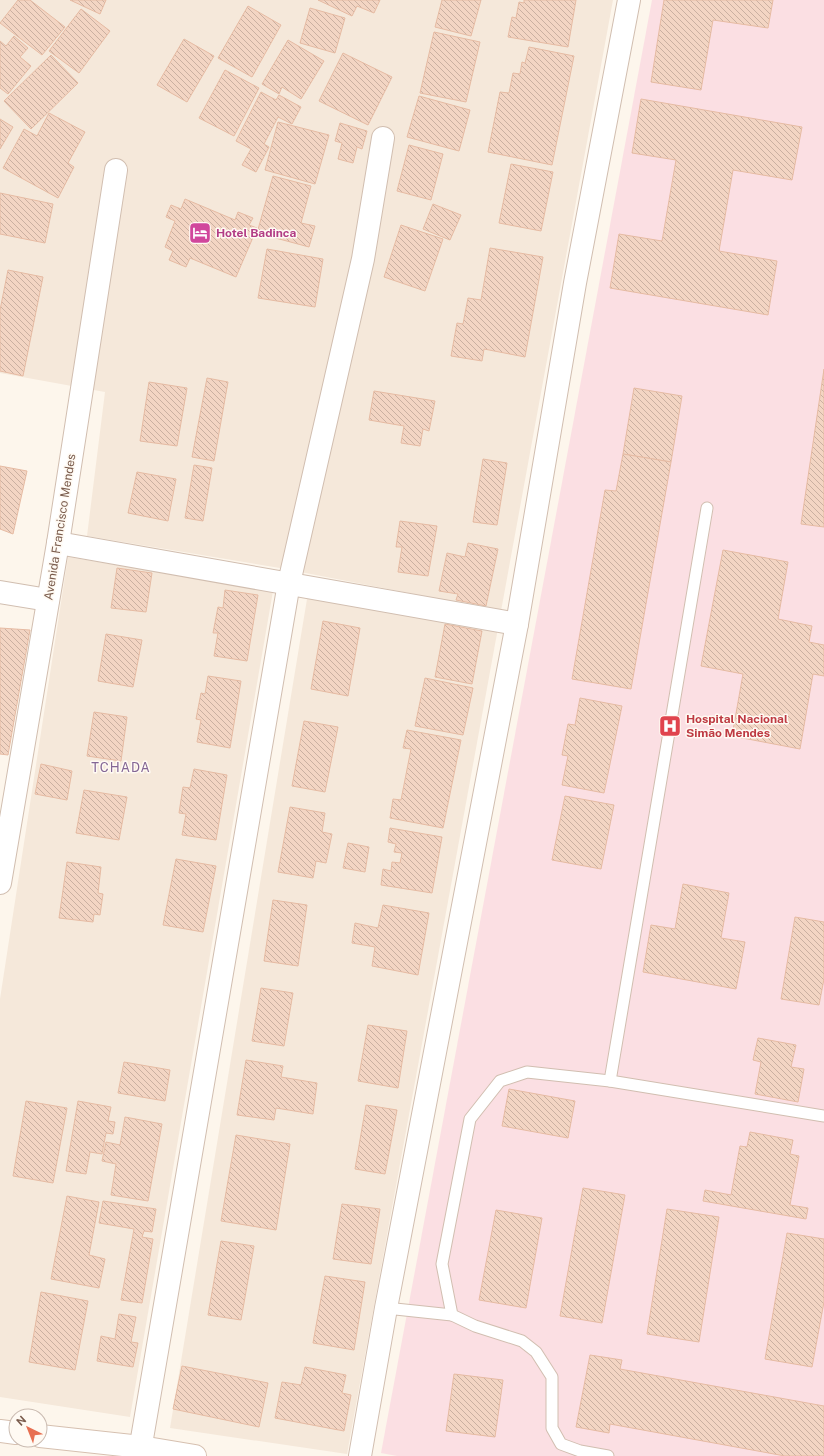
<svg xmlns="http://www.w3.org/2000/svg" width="824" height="1456" font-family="'Public Sans',sans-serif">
<defs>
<pattern id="building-back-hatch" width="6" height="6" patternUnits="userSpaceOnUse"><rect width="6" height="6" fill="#f3d5c3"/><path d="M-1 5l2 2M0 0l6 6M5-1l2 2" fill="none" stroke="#cab0a1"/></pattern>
</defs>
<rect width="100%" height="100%" fill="#fdf6ec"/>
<g fill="#f5e8da">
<polygon points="0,0 613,0 501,611 280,568 87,536 105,392 0,373"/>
<polygon points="68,557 273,591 130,1417 0,1397 0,999"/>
<polygon points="308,593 498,628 347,1454 170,1428"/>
</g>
<polygon fill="#fbdfe3" points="652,0 824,0 824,1456 397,1456 381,1453"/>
<g fill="url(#building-back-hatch)" stroke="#e6bba3">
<polygon points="18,0 30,0 65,27 42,55 0,23"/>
<polygon points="70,0 106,0 100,14"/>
<polygon points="318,0 380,0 374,13 357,6 352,16"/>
<polygon points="442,0 481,0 471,36 435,27"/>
<polygon points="524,0 576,0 568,47 508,37 512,17 516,18 519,2 524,3"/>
<polygon points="664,0 773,0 768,28 713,20 701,90 651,82"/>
<polygon points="248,6 281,25 252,77 218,58"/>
<polygon points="310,8 345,18 335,53 300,43"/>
<polygon points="81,9 110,31 79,73 49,51"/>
<polygon points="434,32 480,42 466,102 420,93"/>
<polygon points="14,36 28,48 20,57 31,66 8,94 0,88 0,41 6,46"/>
<polygon points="184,39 214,56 187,102 157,85"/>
<polygon points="288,40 324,61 301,99 282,87 279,94 262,84"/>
<polygon points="529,47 574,56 552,165 488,152 500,92 509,93 513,73 520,74 522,62 525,63"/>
<polygon points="343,53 392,77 368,125 319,101"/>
<polygon points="51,55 78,83 31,129 4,101"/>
<polygon points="225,70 259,88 234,136 199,118"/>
<polygon points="261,92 276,100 279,95 301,107 292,124 278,117 264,144 269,147 256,172 242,165 251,149 236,141"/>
<polygon points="419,96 470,110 459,151 407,137"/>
<polygon points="641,99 802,127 792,180 733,170 719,251 777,261 768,315 610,288 619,234 662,241 676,160 632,153"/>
<polygon points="49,113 85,132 68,163 74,167 58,198 3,168 24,129 37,136"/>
<polygon points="0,119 13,127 0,149"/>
<polygon points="278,122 329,135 315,184 265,170"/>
<polygon points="340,123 367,131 362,149 357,147 353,163 338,159 342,143 335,141"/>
<polygon points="409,145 443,154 431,200 397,191"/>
<polygon points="511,164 553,172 541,231 499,223"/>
<polygon points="273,176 311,186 301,223 315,226 309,247 257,233"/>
<polygon points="0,193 53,204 45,243 0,234"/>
<polygon points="185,199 235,220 238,212 253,218 249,225 257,228 236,277 190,258 186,267 169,260 173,251 165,247 175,221 166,217 171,205 181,209"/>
<polygon points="433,204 461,215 450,240 423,229"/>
<polygon points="401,225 443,239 425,291 384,277"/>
<polygon points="490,248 543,257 525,357 484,349 482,361 451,356 457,323 463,324 468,298 481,300"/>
<polygon points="267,249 323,259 315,307 258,298"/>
<polygon points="8,270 43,277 23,376 0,371 0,310"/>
<polygon points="824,369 824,527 801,524"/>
<polygon points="207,378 228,382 214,461 192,457"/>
<polygon points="149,382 187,388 177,446 140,441"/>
<polygon points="634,388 682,396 671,462 623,454"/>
<polygon points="374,391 435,401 429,431 423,429 420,446 401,443 404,426 369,420"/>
<polygon points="623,454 671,462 631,689 572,679 605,490 616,491"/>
<polygon points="483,459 507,463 497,525 473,522"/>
<polygon points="194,465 212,468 203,521 185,518"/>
<polygon points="0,466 27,471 13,534 0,529"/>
<polygon points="137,472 176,479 168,521 128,513"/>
<polygon points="400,521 437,526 428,576 398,572 402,547 396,547"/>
<polygon points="468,543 498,549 486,606 456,600 458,594 439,591 447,553 465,557"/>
<polygon points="723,550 788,562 778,619 812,626 809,642 824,645 824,676 813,674 800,749 732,736 743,674 701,666"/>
<polygon points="117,568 152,573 146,612 111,608"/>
<polygon points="225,590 258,595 247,661 214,656 218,633 213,633 218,607 223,608"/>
<polygon points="323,621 360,628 348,696 311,689"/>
<polygon points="445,624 482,631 472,684 435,677"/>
<polygon points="0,628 30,630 8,755 0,754"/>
<polygon points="106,634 142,640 133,687 98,681"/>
<polygon points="208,676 241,681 230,748 197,742 201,720 196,719 201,693 205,694"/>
<polygon points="425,678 473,688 463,735 415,726"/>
<polygon points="580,698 622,706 604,793 562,785 568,756 562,755 568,724 575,725"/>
<polygon points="94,712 127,717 121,761 87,756"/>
<polygon points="304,721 338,727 325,792 292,786"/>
<polygon points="407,730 461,740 443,828 390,818 393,799 401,800 411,749 403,748"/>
<polygon points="41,764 72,771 67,800 35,794"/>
<polygon points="194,769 227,775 216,840 182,835 186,814 179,813 183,787 190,788"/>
<polygon points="84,790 127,797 119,840 76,833"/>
<polygon points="565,796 614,805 601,869 552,860"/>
<polygon points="290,807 325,813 322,832 332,834 326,863 316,861 313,878 278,872"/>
<polygon points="390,828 442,837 432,893 381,885 383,869 391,871 392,862 400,863 402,853 394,852 396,844 388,842"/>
<polygon points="348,843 369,847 365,872 343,868"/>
<polygon points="176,859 216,866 203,932 163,925"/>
<polygon points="67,862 101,867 98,893 103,894 100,915 94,914 93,922 59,918"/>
<polygon points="683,884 729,893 721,938 745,942 736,989 643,972 651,925 675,929"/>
<polygon points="273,900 307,905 298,966 264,961"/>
<polygon points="383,905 429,913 418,975 372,966 375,947 352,943 355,923 378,928"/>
<polygon points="795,917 824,922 824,979 819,1005 781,999"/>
<polygon points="261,988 293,993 284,1046 252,1041"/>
<polygon points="368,1025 407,1031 398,1088 358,1081"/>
<polygon points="758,1038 796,1045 791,1067 804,1069 798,1102 755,1094 761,1062 753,1060"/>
<polygon points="246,1060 283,1066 281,1077 317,1083 313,1114 276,1108 274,1120 237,1115"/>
<polygon points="124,1062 170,1070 165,1101 118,1093"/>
<polygon points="509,1089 575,1101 568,1138 502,1126"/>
<polygon points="26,1101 67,1108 53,1183 13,1176"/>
<polygon points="78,1101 111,1107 108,1121 115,1122 113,1134 106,1133 102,1154 90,1152 86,1174 66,1171"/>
<polygon points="366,1105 397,1110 385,1174 355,1169"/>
<polygon points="125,1117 162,1124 148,1201 111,1195 116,1164 102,1161 106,1142 120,1145"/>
<polygon points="750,1132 793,1140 790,1154 799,1156 790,1205 808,1208 806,1219 703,1201 705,1190 731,1195 740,1146 747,1147"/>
<polygon points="236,1135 290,1144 276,1230 221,1221"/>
<polygon points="583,1188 625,1195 602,1323 560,1316"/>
<polygon points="67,1196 99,1202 89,1255 105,1259 99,1288 51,1279"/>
<polygon points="103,1201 156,1209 152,1232 144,1231 142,1237 153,1239 142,1303 121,1300 134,1229 99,1223"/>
<polygon points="342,1204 380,1209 371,1264 333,1259"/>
<polygon points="667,1209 719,1217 699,1342 647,1334"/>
<polygon points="496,1210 542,1218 526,1308 479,1300"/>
<polygon points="787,1233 824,1239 824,1302 812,1367 765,1359"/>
<polygon points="221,1241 254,1246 241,1320 208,1315"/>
<polygon points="325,1276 365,1282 354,1350 313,1343"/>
<polygon points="41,1292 88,1301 75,1370 29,1362"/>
<polygon points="119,1314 136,1317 131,1342 138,1343 133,1367 97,1361 101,1336 115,1339"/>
<polygon points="590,1355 622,1360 620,1369 824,1406 824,1456 785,1456 610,1424 609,1433 576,1427"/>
<polygon points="182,1366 268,1383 259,1427 173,1409"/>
<polygon points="305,1367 346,1375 342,1393 351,1395 344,1431 275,1418 282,1382 301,1385"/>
<polygon points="454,1374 503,1380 495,1437 446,1431"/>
</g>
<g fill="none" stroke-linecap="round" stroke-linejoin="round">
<g stroke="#d1beb0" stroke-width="13">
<g id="lane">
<polyline points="610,1081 707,508"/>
<polyline points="386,1308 452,1315"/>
<polyline points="608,1456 580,1451 561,1444 552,1428 552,1377 536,1352 522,1341 475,1326 452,1315 442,1264 470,1119 500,1081 527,1072 610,1081 824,1116"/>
</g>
</g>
<g stroke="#d1beb0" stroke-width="24">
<g id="street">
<polyline points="58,543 517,624"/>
<polyline points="0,592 48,600"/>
<polyline points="0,883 58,543 116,170"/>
<polyline points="139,1456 289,583 363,259 383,138"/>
<polyline points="360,1456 386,1308 517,624 575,283 629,0"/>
</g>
</g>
<g stroke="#d6c0b0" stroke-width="24">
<g id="secondary">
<polyline points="0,1431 16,1433"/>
<polyline points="40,1436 141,1447 195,1456"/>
</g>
</g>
<use href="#lane" stroke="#fff" stroke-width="11"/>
<use href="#street" stroke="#fff" stroke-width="22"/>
<use href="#secondary" stroke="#fff" stroke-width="22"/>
</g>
<defs>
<g id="hotel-square" transform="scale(1.15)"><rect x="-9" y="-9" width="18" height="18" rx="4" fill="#d1479c" stroke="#fffaf3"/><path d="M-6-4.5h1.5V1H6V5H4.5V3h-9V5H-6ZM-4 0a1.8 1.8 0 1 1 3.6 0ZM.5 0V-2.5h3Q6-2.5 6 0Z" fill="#fff"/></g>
<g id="hospital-square" transform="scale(1.15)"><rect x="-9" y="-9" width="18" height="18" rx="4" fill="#e0444e" stroke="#fffaf3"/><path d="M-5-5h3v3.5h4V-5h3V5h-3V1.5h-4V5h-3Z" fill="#fff"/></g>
</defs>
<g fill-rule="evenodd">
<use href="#hotel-square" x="200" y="233"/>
<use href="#hospital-square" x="670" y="726"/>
</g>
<g text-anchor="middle" stroke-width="3" stroke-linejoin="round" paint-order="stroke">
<g font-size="12" font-weight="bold" fill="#b23c85" stroke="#fffaf3" text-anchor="start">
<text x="216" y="237">Hotel Badinca</text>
</g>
<g font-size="12" fill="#7a5c4d" stroke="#fffaf3">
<text transform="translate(60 527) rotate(-81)" y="4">Avenida Francisco Mendes</text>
</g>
<g font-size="12" font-weight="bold" fill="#be3a42" stroke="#fffaf3" text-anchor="start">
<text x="686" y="723">Hospital Nacional<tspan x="686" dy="14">Simão Mendes</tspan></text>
</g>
<g font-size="13" letter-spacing="1" fill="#846695" stroke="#fffaf3">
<text x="121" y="772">TCHADA</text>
</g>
</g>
<g transform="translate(28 1428) rotate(317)"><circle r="19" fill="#fffaf3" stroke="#cabbb1"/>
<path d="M0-3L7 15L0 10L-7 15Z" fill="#e76f51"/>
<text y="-6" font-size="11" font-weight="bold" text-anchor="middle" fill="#7a5c4d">N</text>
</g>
</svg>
